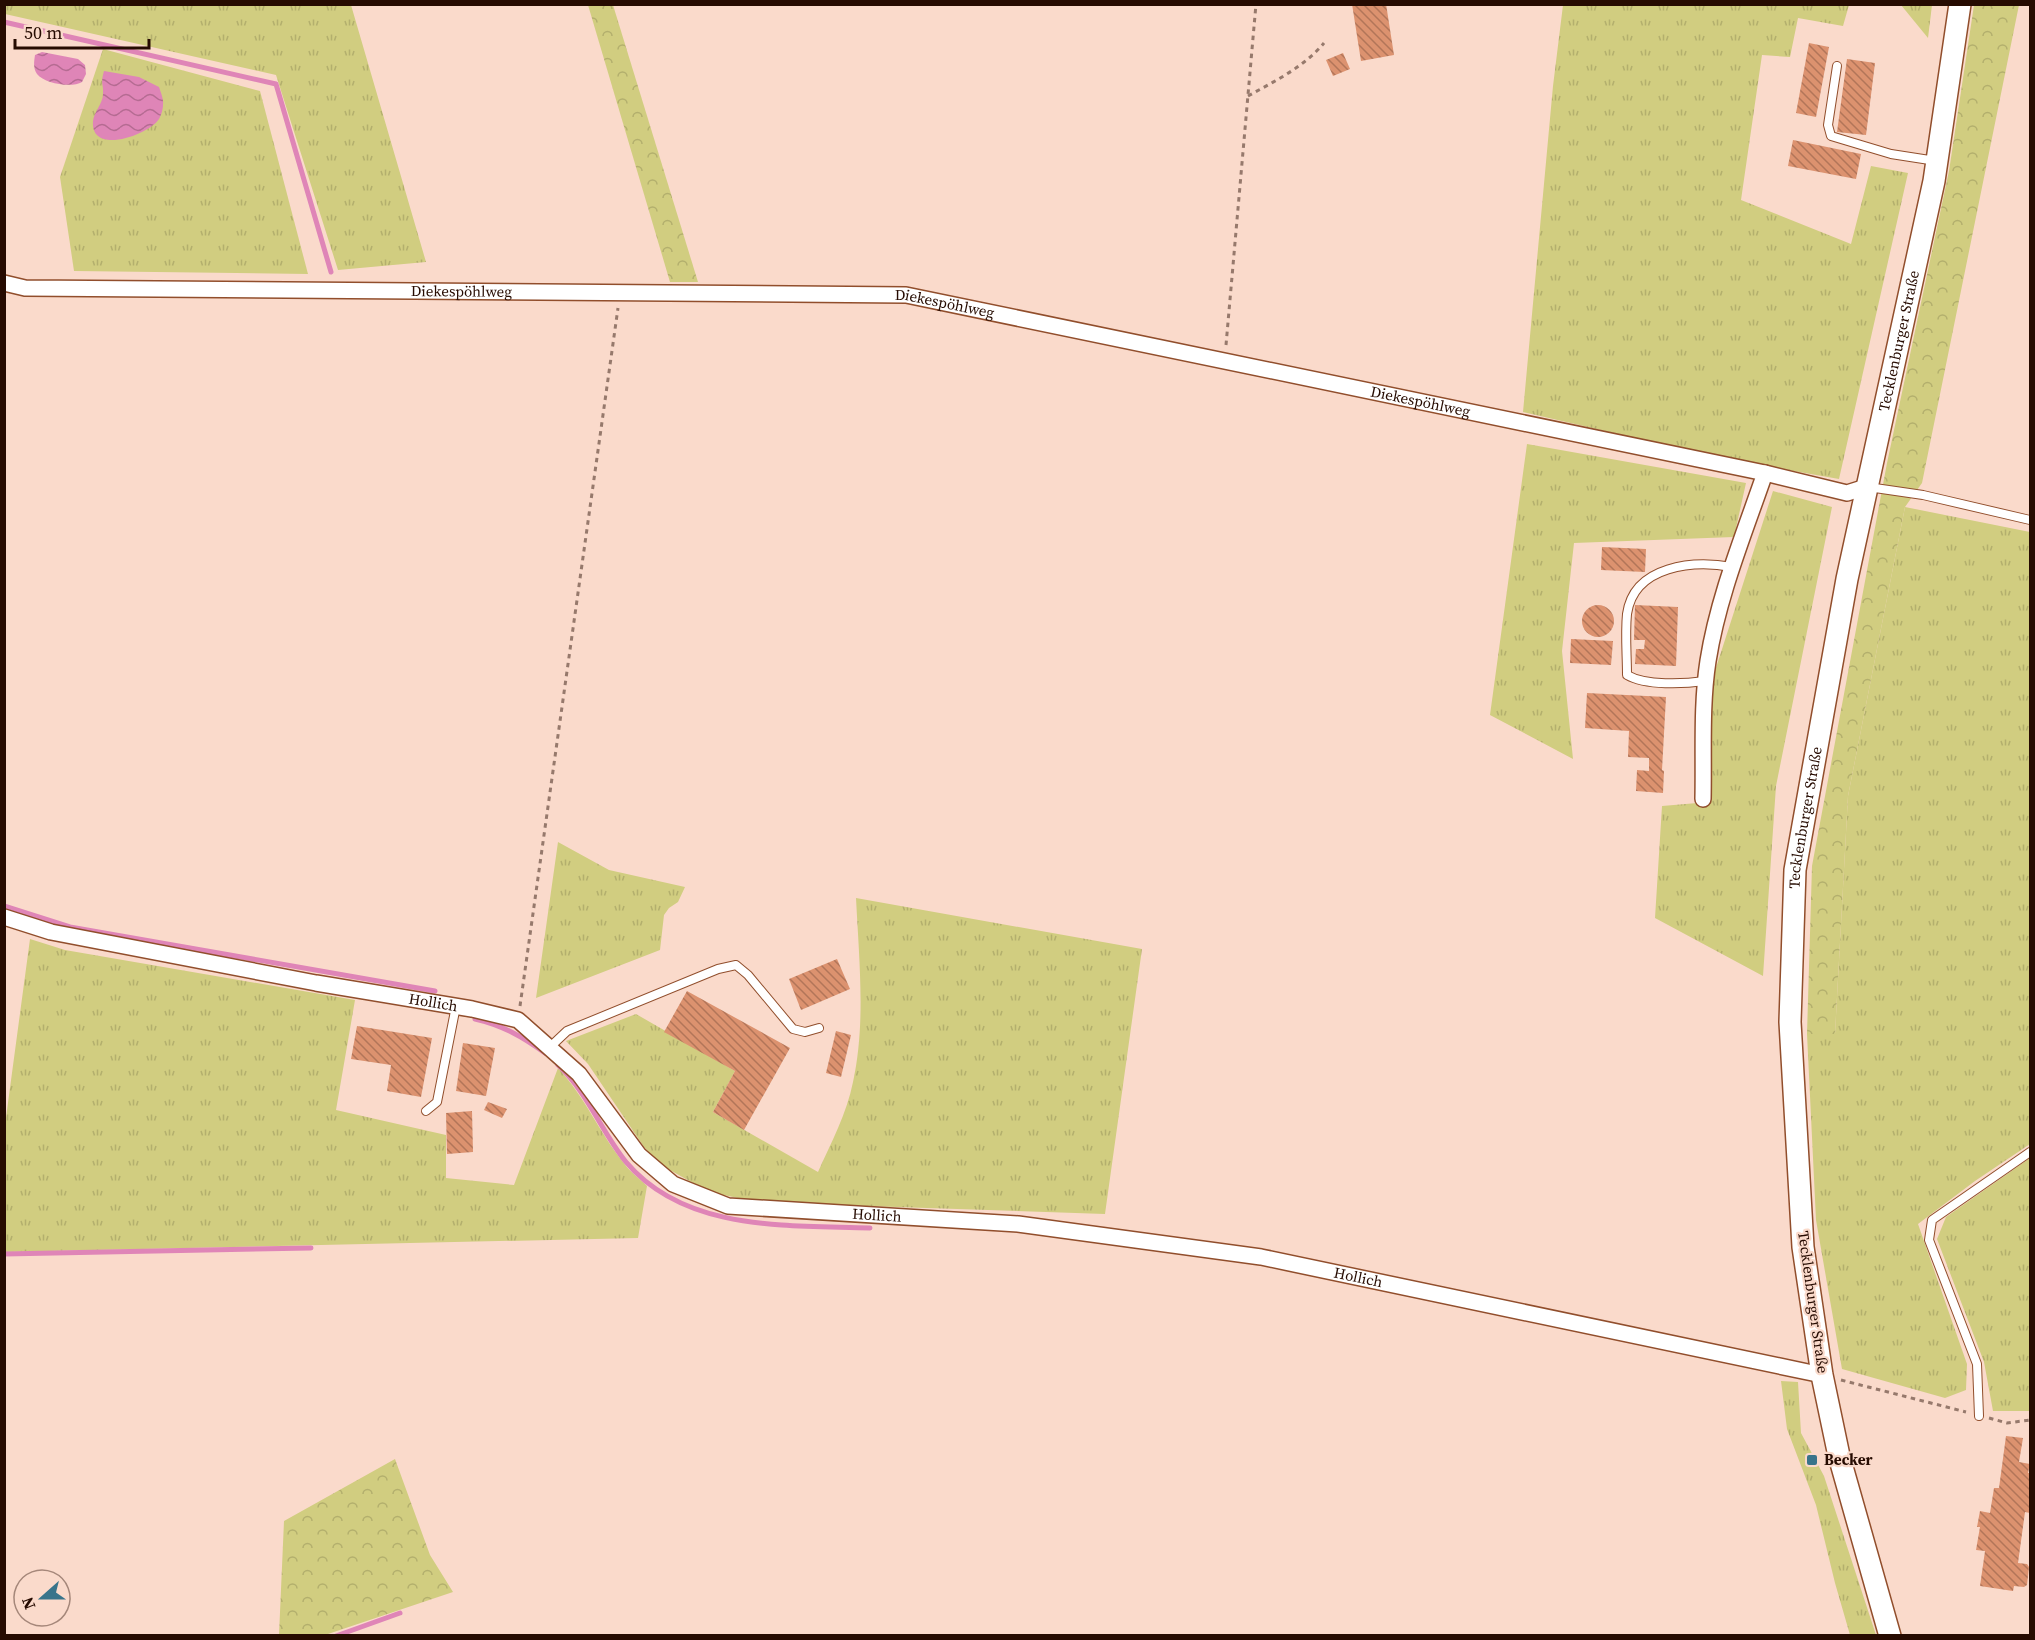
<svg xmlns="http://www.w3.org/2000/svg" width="2035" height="1640" font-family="'Source Serif 4',serif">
<defs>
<pattern id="grass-tufts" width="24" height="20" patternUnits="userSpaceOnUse" patternTransform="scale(1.5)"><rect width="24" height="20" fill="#d1cd80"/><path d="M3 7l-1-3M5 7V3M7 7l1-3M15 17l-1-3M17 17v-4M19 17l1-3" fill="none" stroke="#b3af6d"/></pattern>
<pattern id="forest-crowns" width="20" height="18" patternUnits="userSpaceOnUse" patternTransform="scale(1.5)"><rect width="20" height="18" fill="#d1cd80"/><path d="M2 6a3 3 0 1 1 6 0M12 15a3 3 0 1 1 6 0" fill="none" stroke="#b3af6d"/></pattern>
<pattern id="water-waves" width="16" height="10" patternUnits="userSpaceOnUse" patternTransform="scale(1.5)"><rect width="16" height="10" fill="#df85b7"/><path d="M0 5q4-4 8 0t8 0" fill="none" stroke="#b56b92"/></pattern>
<pattern id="building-back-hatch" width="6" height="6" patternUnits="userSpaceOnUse" patternTransform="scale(1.5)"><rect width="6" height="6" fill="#dc926f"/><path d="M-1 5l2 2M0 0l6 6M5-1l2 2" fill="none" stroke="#b27559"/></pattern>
</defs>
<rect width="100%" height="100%" fill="#fadacb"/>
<g fill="url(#grass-tufts)">
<polygon points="5,4 351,5 426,262 338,270 276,75 5,14"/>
<polygon points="1563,5 1849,5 1843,26 1798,18 1790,57 1762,55 1741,200 1851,244 1871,166 1908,173 1839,479 1731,460 1523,412 1553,86"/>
<polygon points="1901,5 1932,5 1928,38"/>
<polygon points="103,49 260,91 308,274 74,271 60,177"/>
<polygon points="1527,444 1746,483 1734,537 1574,543 1562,651 1573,759 1490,715"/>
<polygon points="1773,491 1832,507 1776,786 1763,976 1655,918 1662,806 1709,802 1713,677"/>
<polygon points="1905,507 2030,532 2030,1144 1975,1181 1918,1224 1967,1364 1966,1390 1945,1398 1842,1369 1816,1220 1807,1034 1835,1034 1848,796"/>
<polygon points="558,842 609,870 685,887 678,902 669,908 664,915 660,950 536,998"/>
<path d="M856,898l286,51 -37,265 -330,-11 -37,-5 -29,-6 -48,-27 -17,-18 -56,-83 -22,-23 70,-27 99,57 -22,41 105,60c13,-29 29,-59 35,-90 13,-59 6,-123 3,-184z"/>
<path d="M30,939l35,11 290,50 -19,110 110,25v43l68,7 44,-117c27,29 41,64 65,94 6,9 16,16 24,24l-9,52 -633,14v-127z"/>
<polygon points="2030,1158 2030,1411 1993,1411 1984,1362 1937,1239 1946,1217"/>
<polygon points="1781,1381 1798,1382 1801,1433 1824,1476 1876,1635 1850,1635 1835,1583 1816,1505 1787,1429"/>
</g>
<g fill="url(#forest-crowns)">
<polygon points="588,5 613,5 698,282 670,282"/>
<polygon points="1974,5 2019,5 1922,483 1905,507 1848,796 1835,1034 1807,1034 1812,866 1887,463 1949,171"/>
<polygon points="395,1459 430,1555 453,1592 325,1635 279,1635 284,1521"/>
</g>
<g fill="url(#water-waves)">
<path d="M42,52l36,7 7,6 1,9 -4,8c-10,6 -37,2 -45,-8 -4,-6 -3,-12 -2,-19z"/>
<path d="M104,71l35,6 20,10c2,6 5,13 4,18 0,4 -2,11 -4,14 -10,16 -69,37 -66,2 1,-9 10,-18 10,-27 1,-10 -3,-9 1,-23z"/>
</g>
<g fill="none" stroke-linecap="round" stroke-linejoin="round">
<g stroke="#df85b7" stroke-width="5">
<polyline points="4,22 276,84 331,272"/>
<polyline points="4,906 70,927 435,991"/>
<path d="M475,1019c27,6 48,18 70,34"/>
<path d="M558,1065c30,28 43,66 68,97 59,70 161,63 244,66"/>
<polyline points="4,1254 311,1248"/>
<polyline points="336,1636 400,1613"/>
</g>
</g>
<g fill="url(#building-back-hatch)">
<polygon points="1352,4 1386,4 1394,55 1361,61"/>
<polygon points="1809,43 1829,47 1816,117 1796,113"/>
<polygon points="1343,53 1350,69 1333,76 1326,60"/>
<polygon points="1847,59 1875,63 1866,135 1837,132"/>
<polygon points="1793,140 1861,154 1856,179 1788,166"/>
<polygon points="1602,547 1646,549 1645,572 1601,570"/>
<polygon points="1635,605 1678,607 1676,666 1635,664 1636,649 1644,649 1645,640 1634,640"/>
<circle cx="1598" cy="621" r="16"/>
<polygon points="1571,639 1613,641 1611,665 1570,663"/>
<polygon points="1587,693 1666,697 1662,770 1664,771 1663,793 1636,791 1637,770 1649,771 1649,758 1628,757 1629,731 1585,728"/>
<polygon points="837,959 850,989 801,1010 789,979"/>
<polygon points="687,991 790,1048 744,1130 713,1112 735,1071 664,1032"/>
<polygon points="357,1026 432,1038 421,1097 387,1091 391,1065 351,1059"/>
<polygon points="836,1031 851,1035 841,1077 826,1073"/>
<polygon points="463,1043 495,1048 486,1096 456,1091"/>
<polygon points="488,1102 507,1109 502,1118 484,1110"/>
<polygon points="472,1111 473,1152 447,1154 446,1113"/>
<polygon points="2006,1436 2023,1438 2019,1462 2030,1464 2028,1473 2030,1473 2030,1513 2025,1512 2018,1563 2027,1564 2029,1567 2027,1585 2024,1587 2014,1586 2013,1591 1980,1586 1985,1551 1976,1550 1980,1527 1977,1527 1980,1511 1990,1513 1994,1488 1999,1488"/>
</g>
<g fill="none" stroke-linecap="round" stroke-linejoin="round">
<g stroke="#914e2c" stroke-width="10">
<g id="service">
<polyline points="1837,66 1828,125 1831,136 1891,154 1936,161"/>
<polyline points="1868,487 1923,495 2030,520"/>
<path d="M1705,681c-21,3 -59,5 -78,-6 0,-20 -2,-41 0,-61 7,-49 67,-54 105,-47"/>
<polyline points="549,1048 567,1031 718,969 736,965 748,975 793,1029 805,1032 819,1028"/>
<polyline points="426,1111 437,1102 456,1006"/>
<polyline points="1979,1416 1977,1364 1929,1240 1932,1220 2030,1152"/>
</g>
</g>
<g stroke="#914e2c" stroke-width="18">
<g id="minor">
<path id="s1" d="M4,283l21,5 881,7 859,178 82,20 19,-6"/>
<path d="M1703,799c1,-46 -2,-93 5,-138 10,-64 36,-127 57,-188"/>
<path id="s2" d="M4,917l47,15 265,51 156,26 46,11 61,54 60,81 34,29 55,22 290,18 243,33 561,118"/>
</g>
</g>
<g stroke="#914e2c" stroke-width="24">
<g id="secondary">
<path id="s3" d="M1890,1636l-51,-180 -17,-81 -19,-128 -13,-225 5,-152 52,-291 87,-398 26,-177"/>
</g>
</g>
<g stroke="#96796c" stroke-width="3" stroke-dasharray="4.5 4.5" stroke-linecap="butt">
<path d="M1248,96c27,-15 56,-29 76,-53"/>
<polyline points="1226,345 1256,4"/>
<polyline points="520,1006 618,308"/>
<polyline points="1841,1380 1966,1412"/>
<polyline points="1989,1418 2007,1423 2030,1420"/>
</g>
<use href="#service" stroke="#fff" stroke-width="8"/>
<use href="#minor" stroke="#fff" stroke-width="15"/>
<use href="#secondary" stroke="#fff" stroke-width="21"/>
</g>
<rect fill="#38748b" stroke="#fadacb" stroke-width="2" x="1806" y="1454" width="12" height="12" rx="3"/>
<g text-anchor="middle" stroke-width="4.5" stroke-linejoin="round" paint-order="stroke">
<g font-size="15" fill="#260b01" stroke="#fadacb">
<text dy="5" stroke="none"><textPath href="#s1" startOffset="458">Diekespöhlweg</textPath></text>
<text dy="5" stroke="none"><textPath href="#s1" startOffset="942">Diekespöhlweg</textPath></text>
<text dy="5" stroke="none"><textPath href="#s3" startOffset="1316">Tecklenburger Straße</textPath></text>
<text dy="5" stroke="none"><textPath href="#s1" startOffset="1428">Diekespöhlweg</textPath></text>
<text dy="5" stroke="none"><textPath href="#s3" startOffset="830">Tecklenburger Straße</textPath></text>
<text dy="5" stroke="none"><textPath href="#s2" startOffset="438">Hollich</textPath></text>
<text dy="5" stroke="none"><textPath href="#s2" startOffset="960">Hollich</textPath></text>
<text dy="5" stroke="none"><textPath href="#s2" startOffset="1446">Hollich</textPath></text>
<text transform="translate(1813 1302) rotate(82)" y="5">Tecklenburger Straße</text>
</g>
<g font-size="15" font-weight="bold" fill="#260b01" stroke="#fadacb" text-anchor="start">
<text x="1824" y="1465">Becker</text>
</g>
</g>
<rect width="2035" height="1640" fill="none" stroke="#260b01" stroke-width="12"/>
<g transform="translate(42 1598) rotate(249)"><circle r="28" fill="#fadacb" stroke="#a5877a" stroke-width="1.5"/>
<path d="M0-4.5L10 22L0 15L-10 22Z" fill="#38748b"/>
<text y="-9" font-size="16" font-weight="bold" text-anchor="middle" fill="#260b01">N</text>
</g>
<path d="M15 39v9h134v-9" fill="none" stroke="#260b01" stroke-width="3"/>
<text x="24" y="39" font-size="18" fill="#260b01" stroke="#fadacb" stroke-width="4.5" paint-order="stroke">50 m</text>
</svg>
